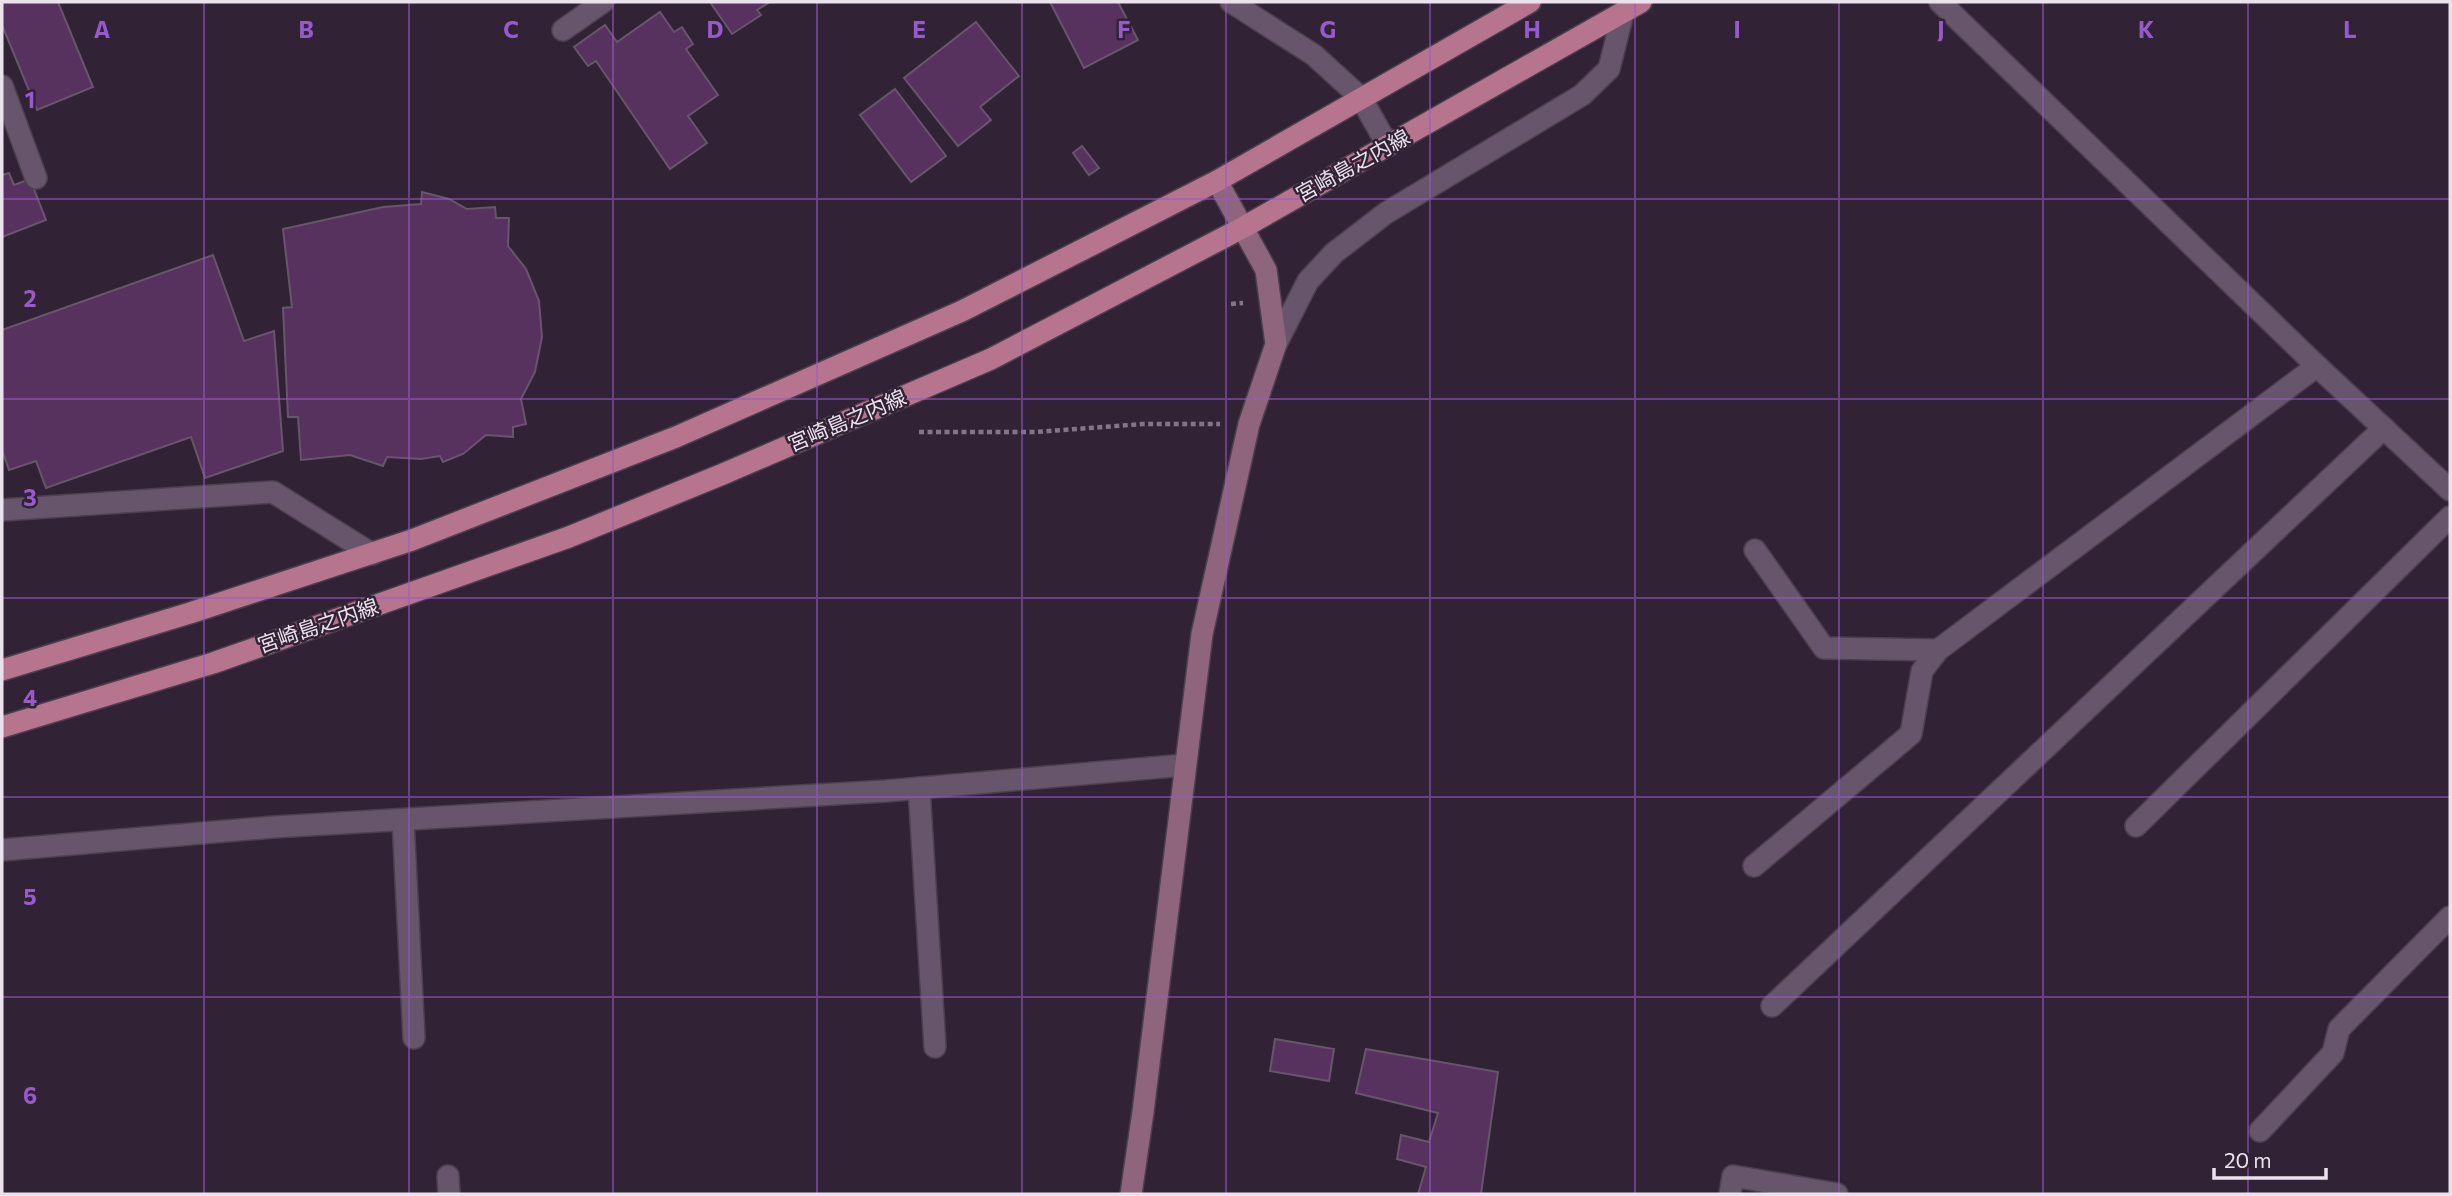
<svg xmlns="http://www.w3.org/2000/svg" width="2452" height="1196" font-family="Commissioner,'Noto Sans JP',sans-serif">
<rect width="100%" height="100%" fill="#312235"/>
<g fill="#57325f" stroke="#67566b" stroke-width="2">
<polygon points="2,2 58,2 93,87 37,110 2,25"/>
<polygon points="710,2 770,2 757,10 761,15 732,34"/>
<polygon points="1050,2 1118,2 1138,40 1084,68"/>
<polygon points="660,12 674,32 682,27 693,44 686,49 718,95 688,116 707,143 670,169 596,61 588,66 574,47 605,25 617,42"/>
<polygon points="976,22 1019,76 980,107 991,120 958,146 904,78"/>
<polygon points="895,89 946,156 911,182 860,115"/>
<polygon points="1082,146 1099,168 1089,175 1073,153"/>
<polygon points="9,173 14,185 30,179 46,220 2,237 2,175"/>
<polygon points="422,192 449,199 467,209 495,207 496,218 509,218 508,246 526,269 539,301 542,337 535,372 521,399 526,424 513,427 513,437 486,435 463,454 443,462 440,456 421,459 387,457 383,466 350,455 301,460 298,417 288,417 283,308 292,307 283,229 383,207 421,204"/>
<polygon points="213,255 244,341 274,331 283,451 205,478 191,437 46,488 36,461 9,470 2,450 2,330"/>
<polygon points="1275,1039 1334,1049 1329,1081 1270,1071"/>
<polygon points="1366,1049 1498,1072 1481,1194 1418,1194 1426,1167 1397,1159 1401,1135 1429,1142 1438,1113 1356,1093"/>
</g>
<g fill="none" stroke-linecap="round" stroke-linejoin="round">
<g stroke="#4c3f4e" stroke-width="24">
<g id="street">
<polyline points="1231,2 1314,55 1361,98 1388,146"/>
<polyline points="1940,2 2317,366 2450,490"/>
<polyline points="563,30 603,2"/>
<polyline points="2,86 36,178"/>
<polyline points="1276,344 1308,281 1334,253 1386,213 1582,95 1609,69 1623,13"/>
<polyline points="2,510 273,492 372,554"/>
<polyline points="1755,550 1824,648 1938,650"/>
<polyline points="919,788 935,1047"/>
<polyline points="403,820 414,1038"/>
<polyline points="2136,826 2450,517"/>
<polyline points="2,850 274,827 886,791 1185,765"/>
<polyline points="1754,866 1911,734 1922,671 1938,650 2317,366"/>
<polyline points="1772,1006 2384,428"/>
<polyline points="2260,1131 2333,1053 2339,1029 2450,917"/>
<polyline points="448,1176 449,1194"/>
<polyline points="1730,1194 1733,1176 1837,1194"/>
</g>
</g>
<g stroke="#4c3f4e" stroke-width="24">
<polyline id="secondary" points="1131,1194 1143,1112 1202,634 1249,424 1276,344 1266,270 1217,181"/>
</g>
<g stroke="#4c3f4e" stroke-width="24">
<g id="primary">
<polyline points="2,670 190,613 412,540 676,437 962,311 1217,181 1530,2"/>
<polyline points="2,727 213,663 569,537 723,474 991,359 1244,227 1641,2"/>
</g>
</g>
<g stroke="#837686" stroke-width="4.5" stroke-dasharray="5 3.5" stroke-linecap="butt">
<polyline points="1231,304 1243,303"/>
<polyline points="919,432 1035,432 1143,424 1220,424"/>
</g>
<use href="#street" stroke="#67566b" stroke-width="21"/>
<use href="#secondary" stroke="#8e657d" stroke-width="21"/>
<use href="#primary" stroke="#b6748e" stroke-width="21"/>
</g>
<path fill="none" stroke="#975acb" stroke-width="2" stroke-opacity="0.55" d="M204,2v1192M409,2v1192M613,2v1192M817,2v1192M1022,2v1192M1226,2v1192M1430,2v1192M1635,2v1192M1839,2v1192M2043,2v1192M2248,2v1192M2,199h2448M2,399h2448M2,598h2448M2,797h2448M2,997h2448"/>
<g text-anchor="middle" stroke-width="5" stroke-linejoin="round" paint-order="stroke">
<g font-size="21" fill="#ece2ee" stroke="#312235">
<text transform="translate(1353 166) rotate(-29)" y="7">宮崎島之内線</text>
<text transform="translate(847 421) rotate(-23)" y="7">宮崎島之内線</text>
<text transform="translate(318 626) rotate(-19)" y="7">宮崎島之内線</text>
</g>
</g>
<g font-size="23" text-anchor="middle" font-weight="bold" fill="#975acb" stroke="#312235" stroke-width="5" stroke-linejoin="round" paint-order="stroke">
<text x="102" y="38">A</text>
<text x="306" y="38">B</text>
<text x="511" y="38">C</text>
<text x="715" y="38">D</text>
<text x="919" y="38">E</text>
<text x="1124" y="38">F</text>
<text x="1328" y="38">G</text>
<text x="1532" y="38">H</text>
<text x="1737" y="38">I</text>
<text x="1941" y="38">J</text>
<text x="2146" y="38">K</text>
<text x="2350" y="38">L</text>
<text x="30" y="108">1</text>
<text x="30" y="307">2</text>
<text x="30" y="506">3</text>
<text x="30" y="706">4</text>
<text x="30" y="905">5</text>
<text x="30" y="1104">6</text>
</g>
<rect width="2452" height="1196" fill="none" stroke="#ece2ee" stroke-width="7"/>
<path d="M2214 1168v10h112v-10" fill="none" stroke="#ece2ee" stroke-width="3.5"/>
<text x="2224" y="1168" font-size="21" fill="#ece2ee" stroke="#312235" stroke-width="5" paint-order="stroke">20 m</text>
</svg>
